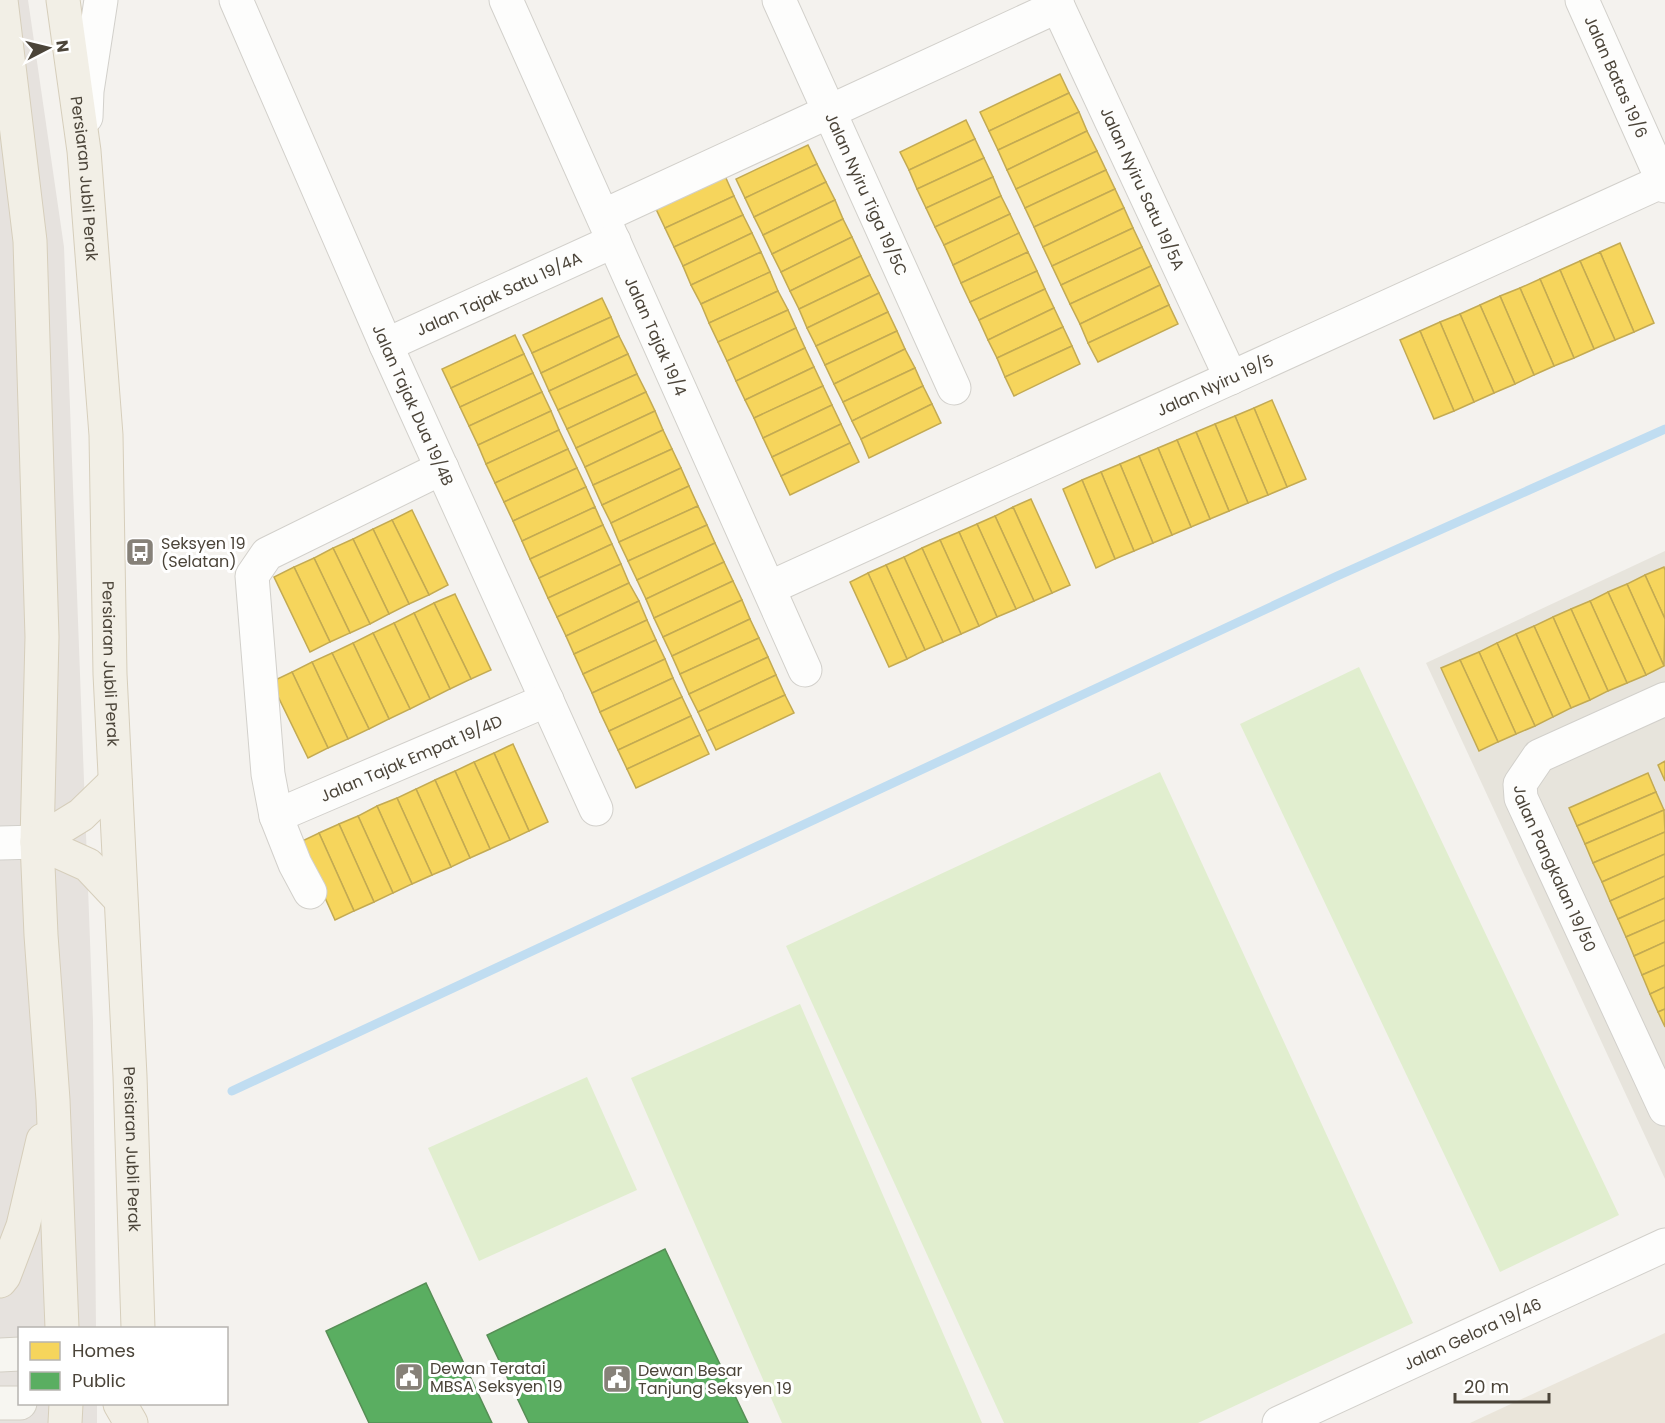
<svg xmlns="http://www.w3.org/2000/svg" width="1665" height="1423" font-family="Poppins,sans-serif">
<rect width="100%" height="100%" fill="#f4f2ee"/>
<polygon fill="#e7e4dc" points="1665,551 1665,1179 1426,663"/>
<polygon fill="#e6e2de" points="0,0 28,0 64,247 93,1021 96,1328 20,1328 20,1404 97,1404 97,1423 0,1423"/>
<polygon fill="#eae5da" points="1665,1333 1665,1423 1470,1423 1513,1403"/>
<g fill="#e1eecf">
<polygon points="1359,667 1619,1215 1500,1272 1240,724"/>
<polygon points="1160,772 1413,1323 1198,1423 1004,1423 786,946"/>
<polygon points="800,1004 982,1423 782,1423 631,1078"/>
<polygon points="587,1077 637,1190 479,1261 428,1148"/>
</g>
<g fill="#f6d55c" stroke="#c3aa52" stroke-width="1.5">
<polygon points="1060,74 1069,93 989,131 980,112"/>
<polygon points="1069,93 1079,112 998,150 989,131"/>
<polygon points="1079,112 1087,131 1007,170 998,150"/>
<polygon points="966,120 975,139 909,170 900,152"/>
<polygon points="1087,131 1097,151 1016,189 1007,170"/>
<polygon points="975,139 984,158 917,189 909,170"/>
<polygon points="808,145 817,164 745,198 736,179"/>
<polygon points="1097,151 1106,170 1025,208 1016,189"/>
<polygon points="984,158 993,177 926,208 917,189"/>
<polygon points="817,164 826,182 754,217 745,198"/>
<polygon points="1106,170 1115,189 1034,227 1025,208"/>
<polygon points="725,176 734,196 665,228 656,209"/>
<polygon points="993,177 1001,196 935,227 926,208"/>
<polygon points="826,182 835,200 763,235 754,217"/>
<polygon points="1115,189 1124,208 1043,247 1034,227"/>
<polygon points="734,196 743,215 674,247 665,228"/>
<polygon points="1001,196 1010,214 944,245 935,227"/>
<polygon points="835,200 843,219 772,254 763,235"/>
<polygon points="1124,208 1133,228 1052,266 1043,247"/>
<polygon points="1010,214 1019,233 953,265 944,245"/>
<polygon points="743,215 752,233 683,266 674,247"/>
<polygon points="843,219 852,237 781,272 772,254"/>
<polygon points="1133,228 1142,247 1061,285 1052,266"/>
<polygon points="752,233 761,252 691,285 683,266"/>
<polygon points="1019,233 1028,252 961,283 953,265"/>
<polygon points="852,237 861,256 790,291 781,272"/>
<polygon points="1620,243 1654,323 1634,332 1600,252"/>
<polygon points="1142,247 1151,266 1070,304 1061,285"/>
<polygon points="761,252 770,272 701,304 691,285"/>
<polygon points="1028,252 1037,271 970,302 961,283"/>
<polygon points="1600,252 1634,332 1615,340 1580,261"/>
<polygon points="861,256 870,275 799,309 790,291"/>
<polygon points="1580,261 1615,340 1594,349 1560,270"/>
<polygon points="1151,266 1160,285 1080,324 1070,304"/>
<polygon points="1560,270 1594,349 1574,358 1540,279"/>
<polygon points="1037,271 1045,289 979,320 970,302"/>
<polygon points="770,272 778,291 709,323 701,304"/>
<polygon points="870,275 879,293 807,328 799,309"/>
<polygon points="1540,279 1574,358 1554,366 1520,288"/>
<polygon points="1160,285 1169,305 1088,343 1080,324"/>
<polygon points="1520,288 1554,366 1534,375 1500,296"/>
<polygon points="1045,289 1054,308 988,340 979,320"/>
<polygon points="778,291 788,310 718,342 709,323"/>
<polygon points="879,293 888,312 816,346 807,328"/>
<polygon points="1500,296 1534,375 1515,384 1480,305"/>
<polygon points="602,298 611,317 532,353 523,335"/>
<polygon points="1169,305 1178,324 1098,362 1088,343"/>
<polygon points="1480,305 1515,384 1494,393 1460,314"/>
<polygon points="1054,308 1063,327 997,358 988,340"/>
<polygon points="788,310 796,328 727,361 718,342"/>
<polygon points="888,312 897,331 825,365 816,346"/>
<polygon points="1460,314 1494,393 1474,402 1440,322"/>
<polygon points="611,317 619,336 541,373 532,353"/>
<polygon points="1440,322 1474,402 1454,411 1420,331"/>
<polygon points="1063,327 1072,346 1005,377 997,358"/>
<polygon points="796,328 805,348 736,381 727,361"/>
<polygon points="897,331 905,349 834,384 825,365"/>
<polygon points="1420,331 1454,411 1434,419 1400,340"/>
<polygon points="515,335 524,354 451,388 442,369"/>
<polygon points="619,336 628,354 549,391 541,373"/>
<polygon points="1072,346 1080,364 1014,396 1005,377"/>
<polygon points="805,348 814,367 745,400 736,381"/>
<polygon points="905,349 915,368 843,402 834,384"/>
<polygon points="524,354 533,373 460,407 451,388"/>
<polygon points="628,354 637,374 558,410 549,391"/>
<polygon points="814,367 823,386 754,418 745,400"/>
<polygon points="915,368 923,386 852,421 843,402"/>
<polygon points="533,373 542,392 469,426 460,407"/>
<polygon points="637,374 646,392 567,429 558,410"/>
<polygon points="823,386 832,405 763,438 754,418"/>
<polygon points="923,386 932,404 861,439 852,421"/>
<polygon points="542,392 551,411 478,445 469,426"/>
<polygon points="646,392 655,411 576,448 567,429"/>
<polygon points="1272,400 1306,479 1287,487 1254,408"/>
<polygon points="932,404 941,423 869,458 861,439"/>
<polygon points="832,405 841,424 772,457 763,438"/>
<polygon points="1254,408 1287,487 1268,495 1235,416"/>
<polygon points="551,411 559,430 486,464 478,445"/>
<polygon points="655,411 663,430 585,467 576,448"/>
<polygon points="1235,416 1268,495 1248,503 1215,424"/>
<polygon points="841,424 850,443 781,476 772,457"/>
<polygon points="1215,424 1248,503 1229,511 1196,432"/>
<polygon points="559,430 568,449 495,483 486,464"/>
<polygon points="663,430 672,449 593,485 585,467"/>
<polygon points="1196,432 1229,511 1210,519 1177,440"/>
<polygon points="1177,440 1210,519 1191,527 1158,448"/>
<polygon points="850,443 859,462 790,495 781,476"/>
<polygon points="1158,448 1191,527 1172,535 1139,456"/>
<polygon points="568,449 577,468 504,502 495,483"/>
<polygon points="672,449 681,468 602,505 593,485"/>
<polygon points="1139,456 1172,535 1153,543 1120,464"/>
<polygon points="1120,464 1153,543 1134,551 1101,472"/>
<polygon points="577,468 586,487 513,521 504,502"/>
<polygon points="681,468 689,486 611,523 602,505"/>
<polygon points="1101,472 1134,551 1115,559 1082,480"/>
<polygon points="1082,480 1115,559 1096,568 1063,489"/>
<polygon points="689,486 698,506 619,542 611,523"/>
<polygon points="586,487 595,507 522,541 513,521"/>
<polygon points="1031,499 1070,585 1052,593 1013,507"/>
<polygon points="698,506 707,525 628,561 619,542"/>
<polygon points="595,507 603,525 530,559 522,541"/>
<polygon points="1013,507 1052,593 1034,601 995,516"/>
<polygon points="412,510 448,585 429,595 392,520"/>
<polygon points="995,516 1034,601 1016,609 977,524"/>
<polygon points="392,520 429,595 409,604 373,529"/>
<polygon points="977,524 1016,609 997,617 959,532"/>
<polygon points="603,525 612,544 539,578 530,559"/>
<polygon points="707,525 715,543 637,580 628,561"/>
<polygon points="373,529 409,604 389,614 353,539"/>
<polygon points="959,532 997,617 979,626 940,540"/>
<polygon points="353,539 389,614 370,624 333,548"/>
<polygon points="940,540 979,626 961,634 922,548"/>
<polygon points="715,543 724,562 646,599 637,580"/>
<polygon points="612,544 621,564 548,598 539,578"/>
<polygon points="333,548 370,624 350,633 314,558"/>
<polygon points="922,548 961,634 943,642 904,557"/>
<polygon points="904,557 943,642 925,650 886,565"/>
<polygon points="314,558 350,633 330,642 294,567"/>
<polygon points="724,562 733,581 654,618 646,599"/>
<polygon points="621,564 629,583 557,617 548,598"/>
<polygon points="886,565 925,650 907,659 868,573"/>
<polygon points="294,567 330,642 310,652 274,577"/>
<polygon points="1664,567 1665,570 1665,619 1645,575"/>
<polygon points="868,573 907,659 889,667 850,582"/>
<polygon points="1645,575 1665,619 1664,666 1627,584"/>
<polygon points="733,581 742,600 663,637 654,618"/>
<polygon points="629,583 639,601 566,636 557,617"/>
<polygon points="1627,584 1664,666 1646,675 1608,592"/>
<polygon points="1608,592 1646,675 1627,683 1590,601"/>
<polygon points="455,594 491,670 471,679 434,603"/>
<polygon points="742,600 750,619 672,656 663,637"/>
<polygon points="639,601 647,620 574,654 566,636"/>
<polygon points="1590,601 1627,683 1608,691 1571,609"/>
<polygon points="434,603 471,679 450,689 414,613"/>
<polygon points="1571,609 1608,691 1590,700 1553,617"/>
<polygon points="414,613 450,689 430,699 394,623"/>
<polygon points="1553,617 1590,700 1571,708 1534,626"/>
<polygon points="750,619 759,638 680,674 672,656"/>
<polygon points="647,620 656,640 583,674 574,654"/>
<polygon points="394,623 430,699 410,709 373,633"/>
<polygon points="1534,626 1571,708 1553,717 1516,634"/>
<polygon points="373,633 410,709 389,719 353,643"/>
<polygon points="1516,634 1553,717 1535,726 1497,643"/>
<polygon points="759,638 768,657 689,694 680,674"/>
<polygon points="656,640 665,659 592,693 583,674"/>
<polygon points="353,643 389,719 369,729 332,653"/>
<polygon points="1497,643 1535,726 1516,734 1479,652"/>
<polygon points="1479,652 1516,734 1498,742 1460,660"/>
<polygon points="332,653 369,729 348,739 312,662"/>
<polygon points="768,657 776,675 698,712 689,694"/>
<polygon points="665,659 673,678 600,712 592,693"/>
<polygon points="1460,660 1498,742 1479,751 1441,668"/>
<polygon points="312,662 348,739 328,748 292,672"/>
<polygon points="292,672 328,748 308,758 271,682"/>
<polygon points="776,675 785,695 707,731 698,712"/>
<polygon points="673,678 682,697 609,731 600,712"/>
<polygon points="785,695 794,713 716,750 707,731"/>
<polygon points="682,697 691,716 618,750 609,731"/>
<polygon points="691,716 700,735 627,769 618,750"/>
<polygon points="700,735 709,754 636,788 627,769"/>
<polygon points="513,744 548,822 529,831 494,753"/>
<polygon points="494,753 529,831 510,840 474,762"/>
<polygon points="1665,761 1665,781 1658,765"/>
<polygon points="474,762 510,840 490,849 455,771"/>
<polygon points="455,771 490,849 470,858 435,780"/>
<polygon points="1648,773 1656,792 1577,826 1569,808"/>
<polygon points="435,780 470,858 451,867 416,789"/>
<polygon points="416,789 451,867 432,875 397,798"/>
<polygon points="1656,792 1664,810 1585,844 1577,826"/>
<polygon points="397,798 432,875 412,884 377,806"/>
<polygon points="377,806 412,884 393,893 358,816"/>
<polygon points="1664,810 1665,832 1593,863 1585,844"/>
<polygon points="358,816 393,893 374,902 339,824"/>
<polygon points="339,824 374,902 354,911 319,833"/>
<polygon points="1665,832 1665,854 1602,882 1593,863"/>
<polygon points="319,833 354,911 335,920 300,842"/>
<polygon points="1665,854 1665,876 1610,901 1602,882"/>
<polygon points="1665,876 1665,898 1618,919 1610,901"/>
<polygon points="1665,898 1665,920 1626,937 1618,919"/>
<polygon points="1665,920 1665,942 1634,956 1626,937"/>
<polygon points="1665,942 1665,965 1642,975 1634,956"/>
<polygon points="1665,965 1665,987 1650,994 1642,975"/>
<polygon points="1665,987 1665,1009 1658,1012 1650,994"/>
<polygon points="1665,1009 1665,1027 1658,1012"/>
</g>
<g fill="#5aae61" stroke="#568e55" stroke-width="1.5">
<polygon points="665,1249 748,1423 529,1423 487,1335"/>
<polygon points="426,1283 492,1423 369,1423 326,1331"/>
</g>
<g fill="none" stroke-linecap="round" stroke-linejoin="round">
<polyline stroke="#c0ddf1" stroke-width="9" points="232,1091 1335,577 1665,429"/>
<g stroke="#d2d0cb" stroke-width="35">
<g id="minor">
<path id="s1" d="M236,0l150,345 210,464"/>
<path id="s2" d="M506,0l299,670"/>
<path id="s3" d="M779,0l175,388"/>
<path id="s4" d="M1055,0l176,378"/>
<path id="s5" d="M1582,0l83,186"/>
<polyline points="603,216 1058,6"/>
<path id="s6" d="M386,345l228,-104"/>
<path id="s7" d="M769,588l894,-407"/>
<path id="s8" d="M1665,699l-126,57 -19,28 1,14 144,311"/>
<path id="s9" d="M276,816l271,-116"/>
<polyline points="0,843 37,842"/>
<polyline points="310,892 295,864 276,816 268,774 252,576 267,554 442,468"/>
<path id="s10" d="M1279,1423l386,-178"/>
</g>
</g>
<g stroke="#d2d0cb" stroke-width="35">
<polyline id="tertiary" points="86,117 87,91 101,0"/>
</g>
<g stroke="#d3cfc5" stroke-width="35">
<g id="secondary">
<polyline points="0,1355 20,1354"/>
<polyline points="0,1403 20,1403"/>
</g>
</g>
<g stroke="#d6cebb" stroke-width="35">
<g id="primary">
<polyline points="1,0 30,241 42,637 37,842 41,935 53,1100 62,1328"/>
<path id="s11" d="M63,0l21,151 22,284 4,239 20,402 8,252"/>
<polyline points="37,842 88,865 120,899"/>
<polyline points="37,842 81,815 115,782"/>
<polyline points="0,1281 4,1276 23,1226 43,1140"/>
<polyline points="120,1404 131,1423"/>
<polyline points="65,1423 66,1404"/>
</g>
</g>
<use href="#minor" stroke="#fdfdfc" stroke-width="33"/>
<use href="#tertiary" stroke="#fdfdfc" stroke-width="33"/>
<use href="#secondary" stroke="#f7f6f1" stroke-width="33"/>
<use href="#primary" stroke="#f2efe6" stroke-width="33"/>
</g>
<defs>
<g id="bus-square" transform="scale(1.5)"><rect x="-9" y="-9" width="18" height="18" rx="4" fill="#868178" stroke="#fff"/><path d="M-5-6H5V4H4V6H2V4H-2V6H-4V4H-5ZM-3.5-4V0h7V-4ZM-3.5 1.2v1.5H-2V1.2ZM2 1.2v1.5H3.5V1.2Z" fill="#fff"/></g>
<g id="civic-square" transform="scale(1.5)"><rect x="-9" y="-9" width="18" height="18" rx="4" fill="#868178" stroke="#fff"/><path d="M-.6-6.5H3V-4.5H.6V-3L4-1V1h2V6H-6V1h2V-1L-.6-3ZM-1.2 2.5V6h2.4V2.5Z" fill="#fff"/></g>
</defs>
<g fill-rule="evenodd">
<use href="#bus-square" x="140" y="552"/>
<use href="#civic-square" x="409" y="1377"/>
<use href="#civic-square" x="617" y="1379"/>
</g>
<g text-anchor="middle" stroke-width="6" stroke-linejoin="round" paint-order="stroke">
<g font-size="16" fill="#4b4439" stroke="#fff">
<text dy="6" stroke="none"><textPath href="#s5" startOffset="84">Jalan Batas 19/6</textPath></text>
<text dy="6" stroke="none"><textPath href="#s11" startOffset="180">Persiaran Jubli Perak</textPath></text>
<text dy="6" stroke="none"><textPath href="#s4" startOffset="208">Jalan Nyiru Satu 19/5A</textPath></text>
<text dy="6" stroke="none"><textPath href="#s3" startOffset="213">Jalan Nyiru Tiga 19/5C</textPath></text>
<text dy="6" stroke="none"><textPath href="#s6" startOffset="124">Jalan Tajak Satu 19/4A</textPath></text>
<text dy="6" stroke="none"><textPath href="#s2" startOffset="368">Jalan Tajak 19/4</textPath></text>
<text dy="6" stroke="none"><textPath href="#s7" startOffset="490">Jalan Nyiru 19/5</textPath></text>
<text dy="6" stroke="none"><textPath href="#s1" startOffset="442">Jalan Tajak Dua 19/4B</textPath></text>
<text dy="6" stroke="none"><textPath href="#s11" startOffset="666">Persiaran Jubli Perak</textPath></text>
<text dy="6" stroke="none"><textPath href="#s9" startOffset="147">Jalan Tajak Empat 19/4D</textPath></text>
<text dy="6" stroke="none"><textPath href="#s8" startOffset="264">Jalan Pangkalan 19/50</textPath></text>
<text dy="6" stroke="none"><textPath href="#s11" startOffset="1152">Persiaran Jubli Perak</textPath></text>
<text dy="6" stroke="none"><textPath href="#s10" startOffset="213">Jalan Gelora 19/46</textPath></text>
</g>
<g font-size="16" fill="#4b4439" stroke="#fff" text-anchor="start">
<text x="161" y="549">Seksyen 19<tspan x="161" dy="18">(Selatan)</tspan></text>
<text x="430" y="1374">Dewan Teratai<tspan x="430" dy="18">MBSA Seksyen 19</tspan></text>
<text x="638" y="1376">Dewan Besar<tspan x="638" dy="18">Tanjung Seksyen 19</tspan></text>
</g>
</g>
<rect x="18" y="1327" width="210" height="78" fill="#ffffff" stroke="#b7b4b0" stroke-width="1.5"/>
<rect x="30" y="1342" width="30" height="18" fill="#f6d55c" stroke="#b7b4b0" stroke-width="1.5"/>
<text x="72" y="1357" font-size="18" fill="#4b4439">Homes</text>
<rect x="30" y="1372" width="30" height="18" fill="#5aae61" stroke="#b7b4b0" stroke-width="1.5"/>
<text x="72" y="1387" font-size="18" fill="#4b4439">Public</text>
<g transform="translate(48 48) rotate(83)" stroke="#ffffff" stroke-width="4.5" paint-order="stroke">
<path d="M0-4.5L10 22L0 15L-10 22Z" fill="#4b4439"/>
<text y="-9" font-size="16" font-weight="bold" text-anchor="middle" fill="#4b4439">N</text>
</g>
<path d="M1455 1393v9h94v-9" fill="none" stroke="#4b4439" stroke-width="3"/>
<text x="1464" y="1393" font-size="18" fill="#4b4439" stroke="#ffffff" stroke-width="4.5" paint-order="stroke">20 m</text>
</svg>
